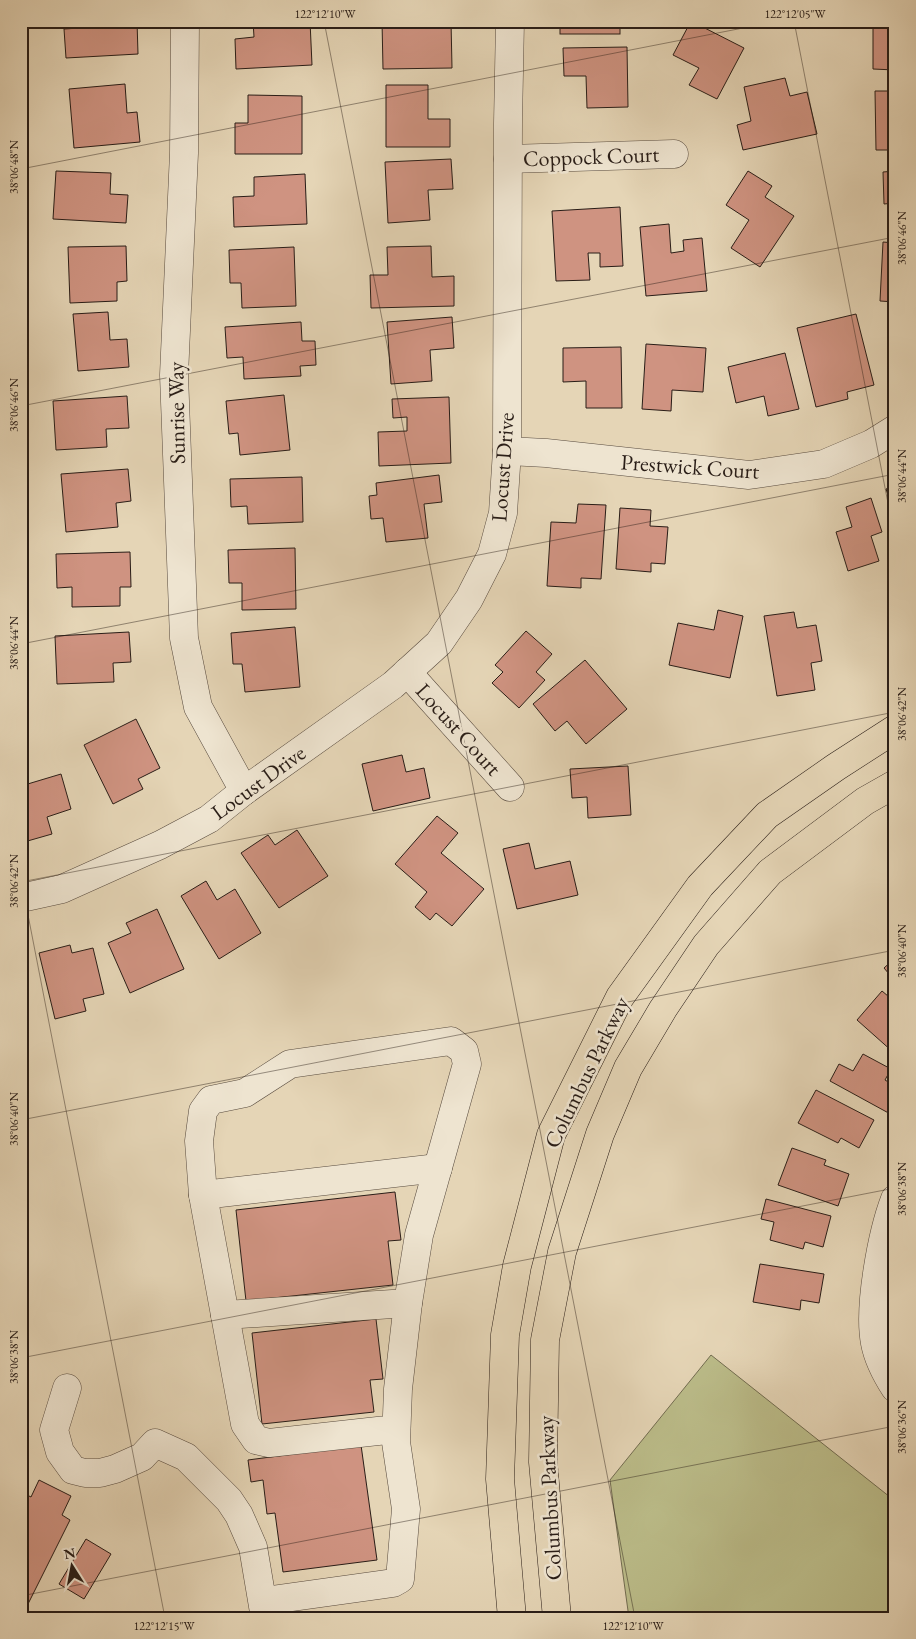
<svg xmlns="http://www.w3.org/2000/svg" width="916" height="1639" font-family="'EB Garamond',serif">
<rect width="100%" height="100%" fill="#e5d5b6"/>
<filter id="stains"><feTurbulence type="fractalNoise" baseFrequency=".004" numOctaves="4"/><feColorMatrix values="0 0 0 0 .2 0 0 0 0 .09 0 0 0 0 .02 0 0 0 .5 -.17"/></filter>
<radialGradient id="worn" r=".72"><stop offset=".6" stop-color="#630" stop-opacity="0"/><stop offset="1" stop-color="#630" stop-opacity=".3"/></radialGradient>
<polygon fill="#bbbc89" stroke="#726c50" points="711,1355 895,1501 895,1618 629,1618 610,1480"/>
<g fill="#cf9381" stroke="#291d17">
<polygon points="79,21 137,21 138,54 66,58 64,29 80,28"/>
<polygon points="253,21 310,21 312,65 236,69 235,39 254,37"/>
<polygon points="382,21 451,21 452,68 383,69"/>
<rect x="560" y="21" width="60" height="13"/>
<polygon points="691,21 744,48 717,99 689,85 699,68 673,55"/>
<polygon points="873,21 895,21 895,70 873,69"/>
<polygon points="627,47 628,107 587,108 586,76 564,76 563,48"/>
<polygon points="785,78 790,96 807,92 817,134 743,150 737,125 751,121 744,87"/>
<polygon points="125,84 127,113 137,112 140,142 74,148 69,89"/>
<polygon points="386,85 428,85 428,119 450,119 450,147 386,147"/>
<polygon points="875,91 895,91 895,150 876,150"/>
<polygon points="248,95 302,96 302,154 235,154 235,123 248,123"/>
<polygon points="451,159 453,189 428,190 430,220 388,223 385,162"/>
<polygon points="56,171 111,173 110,194 128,195 126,223 53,219"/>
<polygon points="748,171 772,186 765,197 794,216 760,267 731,248 749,220 726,205"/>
<polygon points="895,171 895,231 894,203 884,204 883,172"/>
<polygon points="305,174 307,224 234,227 233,197 254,196 254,177"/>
<polygon points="620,207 623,266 600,267 600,253 588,253 590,280 556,281 552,211"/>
<polygon points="669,224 671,253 684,251 683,240 702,238 707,291 646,296 640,227"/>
<polygon points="883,242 895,243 895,302 880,301"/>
<polygon points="126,246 127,281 117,282 117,301 70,303 68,247"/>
<polygon points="431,246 432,277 454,276 454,306 371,308 370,275 388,275 387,247"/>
<polygon points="294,247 296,306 242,308 241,283 230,283 229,250"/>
<polygon points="108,312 110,340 127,339 129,367 78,371 73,314"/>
<polygon points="856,314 874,385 847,392 848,399 816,407 797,328"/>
<polygon points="452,317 454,348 430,350 432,381 391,384 387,322"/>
<polygon points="301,322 302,341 315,341 316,365 300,366 301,376 244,379 243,357 227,358 225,327"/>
<polygon points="646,344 706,348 703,392 672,390 671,411 642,409"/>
<polygon points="621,347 622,408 586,408 586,381 563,382 563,348"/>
<polygon points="785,353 799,409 768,416 764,396 736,403 728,367"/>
<polygon points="284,395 290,450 240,455 238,433 229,434 226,401"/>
<polygon points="127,396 129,428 106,429 107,447 56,450 53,401"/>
<polygon points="449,397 451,463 379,466 378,432 407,431 407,417 393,418 392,399"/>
<polygon points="128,469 131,501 116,503 118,527 66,532 61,474"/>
<polygon points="439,475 442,502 424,504 428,538 386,542 383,518 371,519 369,496 377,495 376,483"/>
<polygon points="302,477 303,522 248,524 247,506 231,507 230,479"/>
<polygon points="895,486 895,516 886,489"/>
<polygon points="871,498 882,532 871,536 879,561 848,571 836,532 852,527 846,507"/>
<polygon points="578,504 606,505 601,579 581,578 581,588 547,586 551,522 576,523"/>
<polygon points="620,508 651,510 650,526 668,527 665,564 651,563 651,572 616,569"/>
<polygon points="295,548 296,609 242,610 242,583 229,583 228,550"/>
<polygon points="130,552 131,587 120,587 120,606 72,607 72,587 57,588 56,554"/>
<polygon points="718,610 743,616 730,678 669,665 678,623 714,630"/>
<polygon points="794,612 797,628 816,625 822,661 811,663 815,690 777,696 764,616"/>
<polygon points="295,627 300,687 245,692 242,664 233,664 231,633"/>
<polygon points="526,631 552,654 536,672 545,680 519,708 492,683 503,672 495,665"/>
<polygon points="129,632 131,662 113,663 114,682 57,684 55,636"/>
<polygon points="585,660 627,709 586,744 567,721 555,731 533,704"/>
<polygon points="136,719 160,768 138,779 143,789 113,804 84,745"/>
<polygon points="402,755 406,772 424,768 430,798 373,811 362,764"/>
<polygon points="628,766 631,815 588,818 587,797 572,798 570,769"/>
<polygon points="61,774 71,809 47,817 52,834 24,842 21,831 21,786"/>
<polygon points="437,816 458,833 441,853 484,889 452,926 436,913 430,920 415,907 427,892 395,864"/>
<polygon points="297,830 328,876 279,908 241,853 268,835 275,845"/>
<polygon points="529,843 535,869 570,861 578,895 517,909 503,849"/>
<polygon points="206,881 217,900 235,889 261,933 219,959 181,896"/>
<polygon points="157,909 184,969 130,993 108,943 131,933 126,923"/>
<polygon points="70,945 72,953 93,948 104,994 83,999 86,1011 55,1019 39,953"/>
<polygon points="895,958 895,981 884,968"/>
<polygon points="882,991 895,1002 895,1050 893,1052 857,1020"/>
<polygon points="21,1030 26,1054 21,1055"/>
<polygon points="863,1054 891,1069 885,1080 895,1086 894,1116 830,1081 839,1064 853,1071"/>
<polygon points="816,1090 874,1120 859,1148 841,1138 838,1143 798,1123"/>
<polygon points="792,1148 826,1160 824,1165 849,1174 838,1206 778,1185"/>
<polygon points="395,1192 401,1240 388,1241 393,1285 246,1301 236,1210"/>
<polygon points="766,1199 831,1216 823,1247 805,1242 803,1249 770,1240 774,1222 761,1219"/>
<polygon points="760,1264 824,1274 819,1303 801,1300 800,1310 753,1302"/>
<polygon points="376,1319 383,1379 370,1380 374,1412 262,1424 252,1333"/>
<polygon points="361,1445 377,1560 283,1572 275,1513 267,1514 263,1480 251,1482 248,1460"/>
<polygon points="39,1480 71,1496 62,1515 70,1520 21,1618 21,1492 31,1497"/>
<polygon points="86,1539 111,1554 84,1599 59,1584"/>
</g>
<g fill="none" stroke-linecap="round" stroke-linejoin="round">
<g stroke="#584b3f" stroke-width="29">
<g id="minor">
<polyline points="185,21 184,153 174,375 184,638 198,707 244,791"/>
<polyline points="508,159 674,154"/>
<polyline points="507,451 546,453 749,475 824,464 871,444 895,429"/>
<polyline points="407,672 510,787"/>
<polyline points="21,898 62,889 160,845 209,819 244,791 393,685 439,643 469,599 492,554 503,513 507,451 508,123 510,21"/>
<polyline points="203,1195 438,1168"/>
<path d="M895,1199c-13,34 -27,108 -20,144 3,16 11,31 20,45"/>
<polyline points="225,1315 408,1303"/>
<polyline points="67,1388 54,1430 60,1452 73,1470 85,1473 100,1473 115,1469 142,1457 155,1443 186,1457 229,1500 239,1515 253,1547 265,1618"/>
<polyline points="264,1601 379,1585 393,1583 400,1579 406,1509 396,1442 398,1389 408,1303 419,1235 467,1064 464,1051 451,1041 290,1064 245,1093 211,1100 203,1111 199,1141 203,1195 245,1424 256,1440 269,1443 396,1429"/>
</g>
</g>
<g stroke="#291d17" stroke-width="29">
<g id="major">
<polyline points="512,1618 500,1479 505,1335 517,1266 551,1135 620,997 700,886 767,815 836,767 895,729"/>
<polyline points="557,1618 543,1462 545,1340 562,1252 600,1134 628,1068 663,1009 706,945 770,872 865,801 895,784"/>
</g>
</g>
<use href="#minor" stroke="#eee4d0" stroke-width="28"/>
<use href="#major" stroke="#e5d5b6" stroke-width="28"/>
</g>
<path fill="none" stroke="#291d17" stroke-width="1" stroke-opacity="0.45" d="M324,21l311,1597M794,21l101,518M21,169l758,-148M21,406l874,-169M21,644l874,-170M21,879l144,739M21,882l874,-170M21,1120l874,-170M21,1358l874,-170M21,1596l874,-170"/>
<g text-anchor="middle" stroke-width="5" stroke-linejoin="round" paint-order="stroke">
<g font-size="22" fill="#291d17" stroke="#eee4d0">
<text transform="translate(591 156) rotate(-2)" y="8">Coppock Court</text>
<text transform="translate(176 413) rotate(-91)" y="8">Sunrise Way</text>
<text transform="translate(690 466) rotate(4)" y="8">Prestwick Court</text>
<text transform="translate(502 467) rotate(-86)" y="8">Locust Drive</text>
<text transform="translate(459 729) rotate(48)" y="8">Locust Court</text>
<text transform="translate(258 782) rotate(-36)" y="8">Locust Drive</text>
<text transform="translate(586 1072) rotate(-64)" y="8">Columbus Parkway</text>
<text transform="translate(549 1498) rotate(-93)" y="8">Columbus Parkway</text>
</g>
</g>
<rect width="916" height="1639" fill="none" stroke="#e5d5b6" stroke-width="55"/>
<g transform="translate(72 1566) rotate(349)" stroke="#eee4d0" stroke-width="4" paint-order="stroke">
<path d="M0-4L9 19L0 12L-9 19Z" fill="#291d17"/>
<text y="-8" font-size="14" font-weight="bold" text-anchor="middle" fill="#291d17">N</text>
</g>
<rect x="28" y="28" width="860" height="1584" fill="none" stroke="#291d17" stroke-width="2"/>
<g font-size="12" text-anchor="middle" fill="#291d17">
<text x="325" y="18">122°12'10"W</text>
<text x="795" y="18">122°12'05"W</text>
<text transform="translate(14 167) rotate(-90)" y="4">38°06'48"N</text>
<text transform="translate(902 238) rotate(-90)" y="4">38°06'46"N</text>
<text transform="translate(14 405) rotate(-90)" y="4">38°06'46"N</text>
<text transform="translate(902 476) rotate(-90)" y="4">38°06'44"N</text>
<text transform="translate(14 643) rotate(-90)" y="4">38°06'44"N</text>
<text transform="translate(902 714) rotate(-90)" y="4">38°06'42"N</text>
<text transform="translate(14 881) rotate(-90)" y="4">38°06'42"N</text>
<text transform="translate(902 951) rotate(-90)" y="4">38°06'40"N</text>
<text transform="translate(14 1119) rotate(-90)" y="4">38°06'40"N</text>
<text transform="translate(902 1189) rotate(-90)" y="4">38°06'38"N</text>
<text transform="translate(14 1357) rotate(-90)" y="4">38°06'38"N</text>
<text transform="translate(902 1427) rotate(-90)" y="4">38°06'36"N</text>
<text x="164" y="1630">122°12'15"W</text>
<text x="633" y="1630">122°12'10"W</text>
</g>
<rect width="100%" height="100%" filter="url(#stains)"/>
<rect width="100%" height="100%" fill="url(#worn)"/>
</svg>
